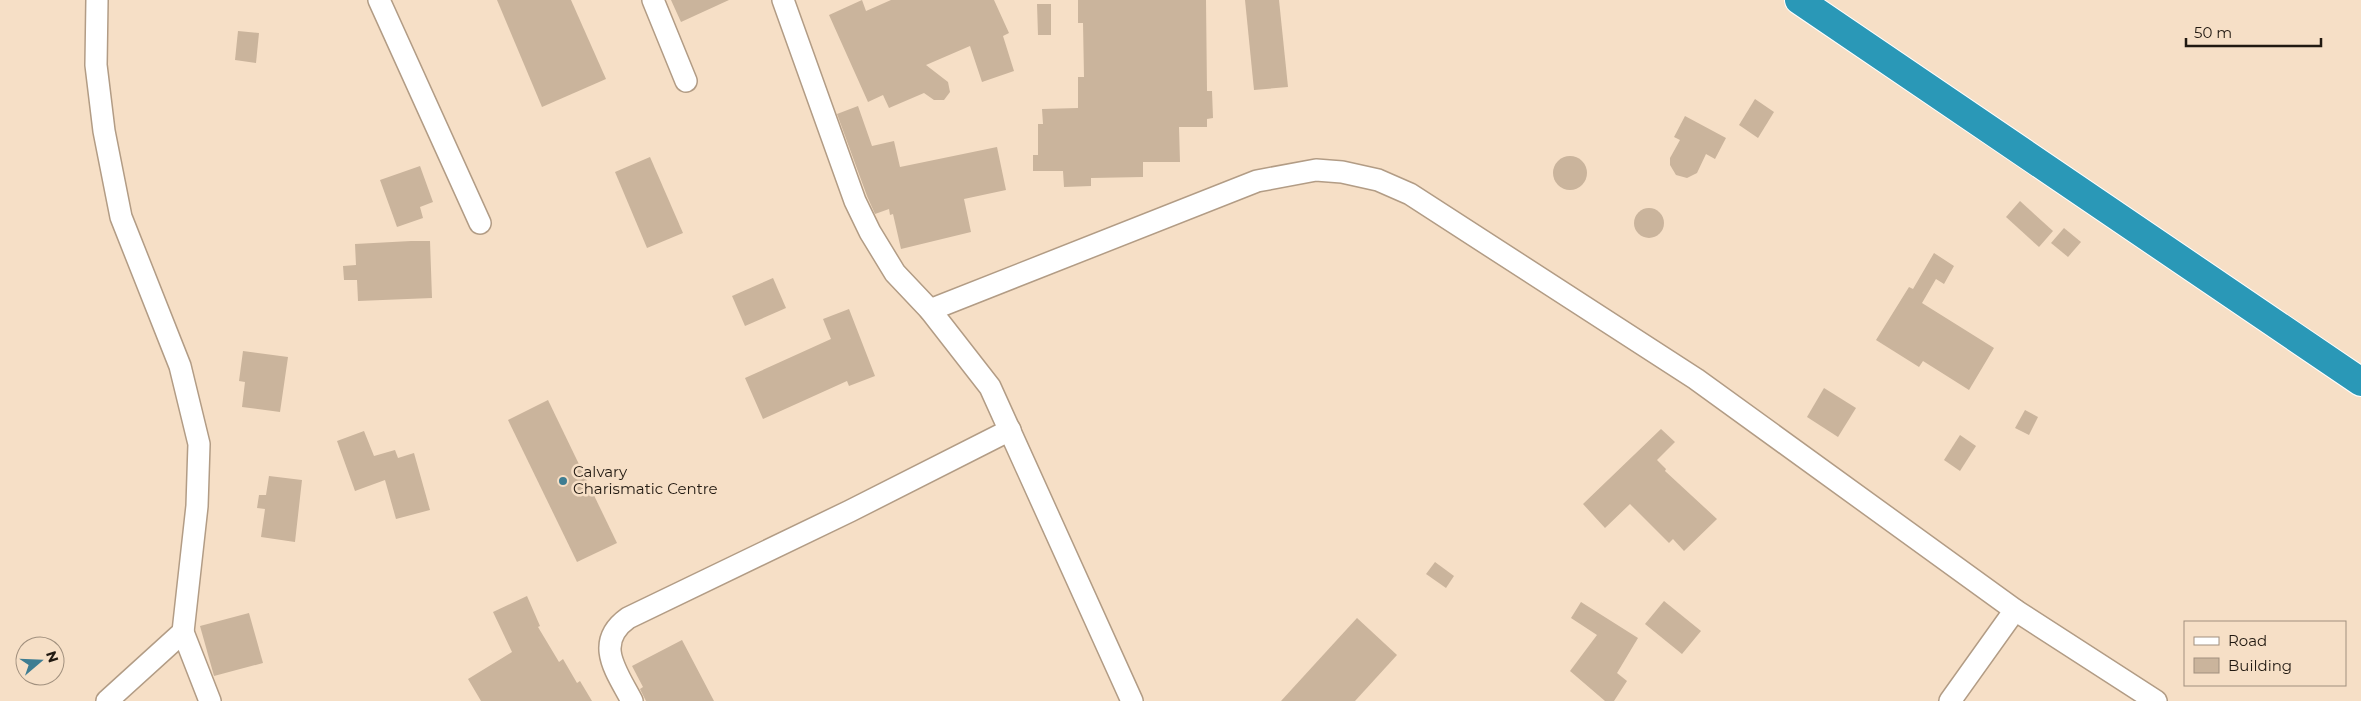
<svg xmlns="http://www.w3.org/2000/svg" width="2361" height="701" font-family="Montserrat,sans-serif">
<rect width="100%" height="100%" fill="#f6dfc6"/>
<g fill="#cab49c">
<polygon points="497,0 571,0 606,79 542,107"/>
<polygon points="671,0 729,0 681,22"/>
<polygon points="862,0 866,11 891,0 994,0 1009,33 1003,36 1014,71 982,82 970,46 926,65 948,82 950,92 944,100 934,100 924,93 889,108 883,95 868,102 829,15"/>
<polygon points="1078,0 1206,0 1207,91 1212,91 1213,118 1207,119 1207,127 1179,127 1180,162 1143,162 1143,177 1091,178 1091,186 1064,187 1063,171 1033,171 1033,155 1038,155 1038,124 1043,124 1042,109 1078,108 1078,77 1084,77 1083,23 1078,23"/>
<polygon points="1245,0 1279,0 1288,87 1254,90"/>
<polygon points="1037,4 1051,4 1051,35 1038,35"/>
<polygon points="238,31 259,33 256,63 235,60"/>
<polygon points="1755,99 1774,112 1758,138 1739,125"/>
<polygon points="858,106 872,146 894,141 900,167 997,147 1006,190 964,199 971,232 901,249 893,214 890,215 889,209 875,214 867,196 837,114"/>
<polygon points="1685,116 1726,138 1715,159 1706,154 1697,173 1687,178 1676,175 1670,165 1670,158 1680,140 1674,137"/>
<circle cx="1570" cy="173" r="17"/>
<polygon points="650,157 683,233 647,248 615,172"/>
<polygon points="420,166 433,202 420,207 423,218 397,227 380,180"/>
<polygon points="2020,201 2053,231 2039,247 2006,217"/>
<circle cx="1649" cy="223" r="15"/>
<polygon points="2064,228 2081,242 2068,257 2051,243"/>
<polygon points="411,241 430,241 432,298 358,301 357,280 344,280 343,266 356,265 355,244"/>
<polygon points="1934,253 1954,266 1944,284 1936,279 1922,303 1994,348 1969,390 1923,361 1919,367 1876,340 1909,287 1913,289"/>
<polygon points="773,278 786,308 745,326 732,296"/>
<polygon points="849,309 875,376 849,386 847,381 763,419 745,378 831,339 823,319"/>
<polygon points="243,351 288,357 280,412 242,407 245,382 239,381"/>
<polygon points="1824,388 1856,408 1838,437 1807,417"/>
<polygon points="548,400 617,543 577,562 508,420"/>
<polygon points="2025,410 2038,417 2029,435 2015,428"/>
<polygon points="1661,429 1675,442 1657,460 1666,469 1665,471 1717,519 1684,551 1673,539 1669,543 1630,504 1605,528 1583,504"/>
<polygon points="364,431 374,456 395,450 398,458 414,453 430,510 396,519 385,480 355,491 337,441"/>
<polygon points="1960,435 1976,446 1960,471 1944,460"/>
<polygon points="269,476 302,480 295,542 261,537 265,509 257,508 259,495 266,495"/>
<polygon points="1435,562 1454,576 1446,588 1426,574"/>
<polygon points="527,596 540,626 538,627 559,662 563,659 577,683 580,681 592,701 481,701 468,679 512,652 493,612"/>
<polygon points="1664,601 1701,631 1682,654 1645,624"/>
<polygon points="1581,602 1638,638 1617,673 1627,681 1614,701 1605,701 1570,671 1597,635 1571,618"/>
<polygon points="249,613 263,663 214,676 200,626"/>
<polygon points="1357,618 1397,655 1355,701 1281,701"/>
<polygon points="682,640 714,701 646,701 640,689 643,687 632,666"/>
</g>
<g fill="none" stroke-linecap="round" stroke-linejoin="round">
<g stroke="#b29c85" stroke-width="24">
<g id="minor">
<polyline points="97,0 96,65 104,131 121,217 180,366 199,444 197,506 183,632 107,701"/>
<polyline points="379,0 480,223"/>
<polyline points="653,0 686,81"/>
<polyline points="783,0 855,201 870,232 895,273 930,310 990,387 1132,701"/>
<polyline points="930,310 1257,181 1316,170 1342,172 1378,180 1410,194 1696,379 2015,610"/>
<polyline points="183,632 210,701"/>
<path d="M632,701c-15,-29 -39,-58 -4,-83l222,-107 160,-81"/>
<polyline points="1950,701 2015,610 2156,701"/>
</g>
</g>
<g stroke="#fff" stroke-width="30">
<polyline id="highway" points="1799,0 2361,382"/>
</g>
<use href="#minor" stroke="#fff" stroke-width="21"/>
<use href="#highway" stroke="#2a98b7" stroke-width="28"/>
</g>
<circle fill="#3e7d92" stroke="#f6dfc6" stroke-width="2" cx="563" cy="481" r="5"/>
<g text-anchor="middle" stroke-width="5" stroke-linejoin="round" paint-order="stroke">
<g font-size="15" fill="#211911" stroke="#f6dfc6" text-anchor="start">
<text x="573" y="477">Calvary<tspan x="573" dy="17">Charismatic Centre</tspan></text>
</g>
</g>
<rect x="2184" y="621" width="162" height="65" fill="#f6dfc6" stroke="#a1907e"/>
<rect x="2194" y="637" width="25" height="8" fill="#ffffff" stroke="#a1907e"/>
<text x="2228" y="646" font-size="15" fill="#211911">Road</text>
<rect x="2194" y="658" width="25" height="15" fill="#cab49c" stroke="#a1907e"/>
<text x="2228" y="671" font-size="15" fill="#211911">Building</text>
<g transform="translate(40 661) rotate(71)"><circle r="24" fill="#f6dfc6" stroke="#a1907e"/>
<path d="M0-4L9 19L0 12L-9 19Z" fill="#3e7d92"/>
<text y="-8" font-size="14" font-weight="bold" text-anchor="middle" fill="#211911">N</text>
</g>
<path d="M2186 38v8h135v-8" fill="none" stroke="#211911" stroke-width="2.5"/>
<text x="2194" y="38" font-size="15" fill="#211911" stroke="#f6dfc6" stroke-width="4" paint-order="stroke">50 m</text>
</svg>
